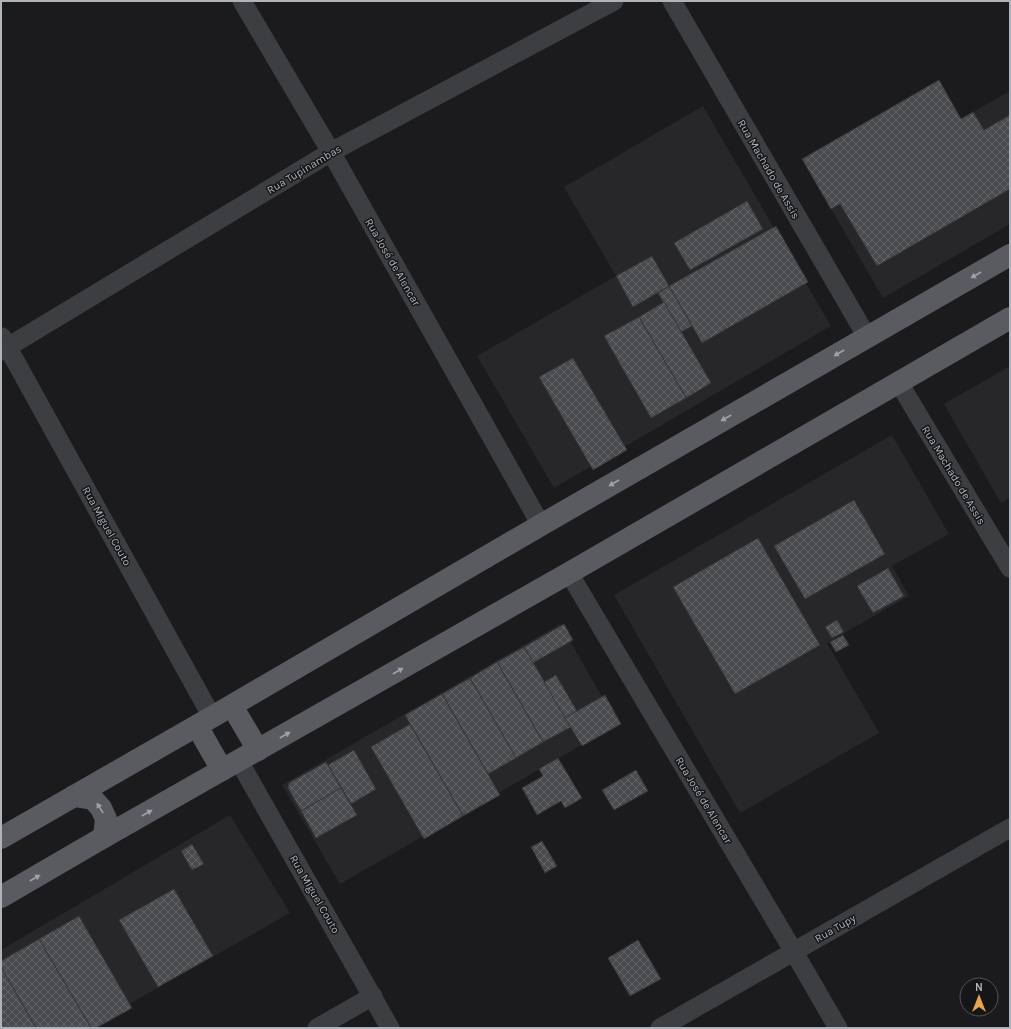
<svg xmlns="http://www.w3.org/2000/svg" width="1011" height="1029" font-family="Karla,sans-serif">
<defs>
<pattern id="building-cross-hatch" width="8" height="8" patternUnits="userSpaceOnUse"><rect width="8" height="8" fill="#4a4b4f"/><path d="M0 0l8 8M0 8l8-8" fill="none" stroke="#626366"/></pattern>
</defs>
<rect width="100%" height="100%" fill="#1b1b1d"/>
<g fill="#27272a">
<polygon points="939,80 961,119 1010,91 1010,224 883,298 802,159"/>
<polygon points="703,106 831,326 554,488 477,356 616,276 564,187"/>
<polygon points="1010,366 1010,498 1001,503 944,404"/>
<polygon points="892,435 949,534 892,566 909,596 827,643 879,733 740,813 614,595"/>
<polygon points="560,624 618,724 340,884 282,785"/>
<polygon points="230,815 290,913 87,1028 1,1028 1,950"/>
</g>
<g fill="url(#building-cross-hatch)" stroke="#353639">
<polygon points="939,80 961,119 973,112 984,130 1010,115 1010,189 877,266 840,204 831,209 802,159"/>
<polygon points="747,201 763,229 690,270 674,243"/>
<polygon points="776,226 808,282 702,343 669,286"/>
<polygon points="652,256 669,286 633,307 616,276"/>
<polygon points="669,286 692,326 681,332 658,293"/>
<polygon points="664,302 711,383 686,398 639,317"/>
<polygon points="639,317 686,398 651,418 604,336"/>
<polygon points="573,358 627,450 593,470 539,377"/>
<polygon points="854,500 885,554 805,599 774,546"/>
<polygon points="758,538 820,645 735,694 673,587"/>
<polygon points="888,568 904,596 873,613 857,586"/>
<polygon points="837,620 844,632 832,638 825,627"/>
<polygon points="564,624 573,640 533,663 524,647"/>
<polygon points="843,635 849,645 836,652 830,642"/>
<polygon points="524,647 571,727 543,742 497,662"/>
<polygon points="497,662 543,742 516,758 470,678"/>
<polygon points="556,675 577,711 565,718 544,682"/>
<polygon points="470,678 516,758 488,774 442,694"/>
<polygon points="442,694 500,795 463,816 405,715"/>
<polygon points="605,695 621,724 582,746 565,718"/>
<polygon points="410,724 463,816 424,839 371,747"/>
<polygon points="354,750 376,789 351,804 328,765"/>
<polygon points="558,758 582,798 565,808 561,801 537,815 522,788 543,776 539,769"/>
<polygon points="326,762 341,788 301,811 288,788 289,783"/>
<polygon points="636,770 648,791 614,810 602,790"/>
<polygon points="341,788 357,815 316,838 301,811"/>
<polygon points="542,841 557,866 545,873 531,847"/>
<polygon points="192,844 204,864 192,870 181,851"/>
<polygon points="174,889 213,956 158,987 119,920"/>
<polygon points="79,916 132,1008 96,1028 91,1028 39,939"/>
<polygon points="39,939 91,1028 36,1028 1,967 1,961"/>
<polygon points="638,940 661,979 630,996 608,958"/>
<polygon points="1,967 36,1028 1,1028"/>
</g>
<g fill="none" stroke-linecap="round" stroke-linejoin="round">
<g stroke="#3c3e42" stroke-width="19">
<polyline points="242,1 331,152 541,525"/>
<polyline points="672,1 867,337"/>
<polyline points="2,337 212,717"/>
<polyline points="1,351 331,152 614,1"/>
<polyline points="899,383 1010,568"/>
<polyline points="569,573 794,952 838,1028"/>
<polyline points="239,761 390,1028"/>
<polyline points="317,1028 373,996"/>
<polyline points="660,1028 1010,828"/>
</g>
<g stroke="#595b61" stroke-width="22">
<polyline points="232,706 258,750"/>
<polyline points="197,726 222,770"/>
<polyline points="74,796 93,799 101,808 106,819 104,837"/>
<polyline points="1,838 212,717 541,525 1010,255"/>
<polyline points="1,897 104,837 569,573 1010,318"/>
</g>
</g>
<defs><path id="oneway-solid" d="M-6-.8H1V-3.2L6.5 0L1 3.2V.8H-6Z"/></defs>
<g fill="#9ea2a9">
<use href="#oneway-solid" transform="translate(976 275) rotate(150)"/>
<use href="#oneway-solid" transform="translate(839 353) rotate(150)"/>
<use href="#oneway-solid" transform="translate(726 418) rotate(150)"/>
<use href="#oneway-solid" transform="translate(614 483) rotate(150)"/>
<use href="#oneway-solid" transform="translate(398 671) rotate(-30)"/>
<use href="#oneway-solid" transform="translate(285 735) rotate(-30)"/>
<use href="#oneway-solid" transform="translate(100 808) rotate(-122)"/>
<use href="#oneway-solid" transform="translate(147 813) rotate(-30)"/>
<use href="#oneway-solid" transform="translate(35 878) rotate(-30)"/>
</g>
<g text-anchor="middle" stroke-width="3" stroke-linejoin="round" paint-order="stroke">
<g font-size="11" fill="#afb4bb" stroke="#161618">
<text transform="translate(304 169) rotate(-31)" y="4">Rua Tupinambas</text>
<text transform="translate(769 169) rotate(60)" y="4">Rua Machado de Assis</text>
<text transform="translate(393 262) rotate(60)" y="4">Rua José de Alencar</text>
<text transform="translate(954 475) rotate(59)" y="4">Rua Machado de Assis</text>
<text transform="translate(107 526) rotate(61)" y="4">Rua MIguel Couto</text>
<text transform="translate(704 800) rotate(59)" y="4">Rua José de Alencar</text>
<text transform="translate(315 894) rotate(60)" y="4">Rua MIguel Couto</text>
<text transform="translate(835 928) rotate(-30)" y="4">Rua Tupy</text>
</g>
</g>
<rect width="1011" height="1029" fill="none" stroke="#afb4bb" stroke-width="4"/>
<g transform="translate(979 997)"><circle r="19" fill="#161618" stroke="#535559"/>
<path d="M0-3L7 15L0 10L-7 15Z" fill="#e4a54c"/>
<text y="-6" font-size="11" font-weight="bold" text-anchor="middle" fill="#afb4bb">N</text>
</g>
</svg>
